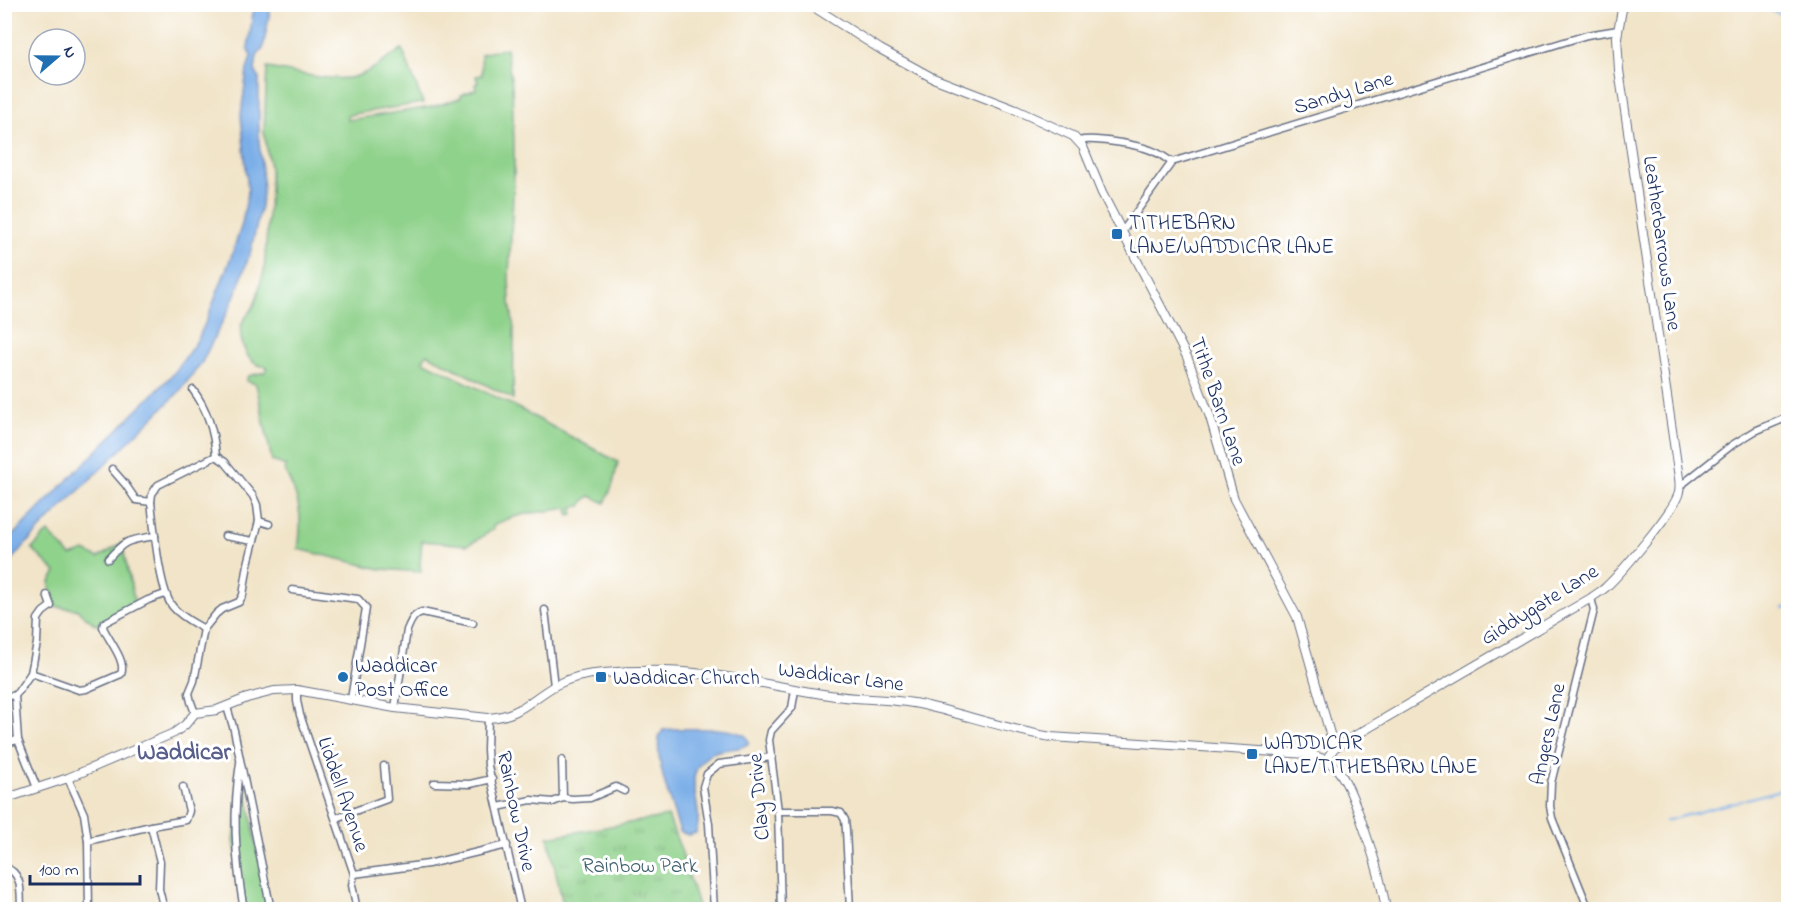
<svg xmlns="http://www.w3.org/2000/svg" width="1793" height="914" font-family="'Indie Flower',sans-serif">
<defs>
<pattern id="park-tufts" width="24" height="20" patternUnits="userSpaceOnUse" patternTransform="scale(1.5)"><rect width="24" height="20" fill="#8fd28b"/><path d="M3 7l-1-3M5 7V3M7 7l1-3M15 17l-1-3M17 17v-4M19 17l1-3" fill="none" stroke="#74ab75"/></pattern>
</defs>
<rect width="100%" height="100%" fill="#fff"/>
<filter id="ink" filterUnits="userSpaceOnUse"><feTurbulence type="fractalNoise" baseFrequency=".0167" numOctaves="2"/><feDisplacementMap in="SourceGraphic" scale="12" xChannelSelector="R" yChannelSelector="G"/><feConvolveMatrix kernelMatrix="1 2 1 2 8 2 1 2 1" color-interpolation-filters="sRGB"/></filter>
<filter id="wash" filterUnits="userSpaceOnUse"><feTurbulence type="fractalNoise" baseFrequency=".008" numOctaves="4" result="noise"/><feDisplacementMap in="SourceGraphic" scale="24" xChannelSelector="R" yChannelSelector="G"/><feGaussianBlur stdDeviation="1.35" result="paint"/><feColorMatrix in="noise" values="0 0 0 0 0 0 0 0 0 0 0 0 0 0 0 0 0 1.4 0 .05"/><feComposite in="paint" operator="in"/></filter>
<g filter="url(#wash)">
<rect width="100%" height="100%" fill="#f1e4c8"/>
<g fill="#8fd28b" stroke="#558074" stroke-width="1.5">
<path d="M506,48l6,37 2,60v31l-5,100 1,25 4,28 -1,70 -86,-45 -4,7 91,45 104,56 -5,22 -8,19 -15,-7 -5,4 -4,6 -8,1v7l-4,1 -1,-7c-24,4 -55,5 -75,18l1,3 -17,11 -10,5 -45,-4 -2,23 1,8 -41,-3 -82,-20c5,-34 2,-49 -14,-80l2,-3 -14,-5 -16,-77 -10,-3 2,-5 17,-4 2,-5c-3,-1 -6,-1 -9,-2 -13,-6 -21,-29 -16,-42 3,-6 10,-12 13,-20 4,-10 5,-21 9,-31l6,-84v-19l-6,-37 3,-64c24,3 68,16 90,8 16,-5 31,-18 45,-27l21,54 -70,11 -6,2 1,4 84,-13 29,-9v-3l15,-6 -1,-5 3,-1 -2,-7 6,-1 -1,-21z"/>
<polygon points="48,532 71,556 85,551 98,558 122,543 135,604 96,625 76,609 51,606 50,582 56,572 32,549"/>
<polygon points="242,765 268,909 244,909 234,841"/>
</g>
<polygon fill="url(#park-tufts)" stroke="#558074" stroke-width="1.5" points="668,816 682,853 699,909 564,909 548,837"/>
<g fill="#7cafe8" stroke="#4c6fa3" stroke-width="1.5">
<polygon points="254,5 271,5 263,49 257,56 255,70 259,78 259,141 263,183 261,206 251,250 240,282 230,307 209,348 202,362 179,392 46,523 11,560 5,570 5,546 12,536 175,372 198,339 207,319 231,257 242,224 248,191 241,115 247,70 251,56 248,48"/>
<path d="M674,729c19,0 58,-3 73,8l2,6c-10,9 -28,3 -40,12 -31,22 -3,48 -13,78l-8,2 -8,-3c-7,-23 -25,-71 -21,-93 0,-3 2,-6 4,-9z"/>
</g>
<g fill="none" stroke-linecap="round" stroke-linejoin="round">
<g stroke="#7cafe8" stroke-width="2">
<polyline points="1755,4 1788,17"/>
<polyline points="1783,608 1788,607"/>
<polyline points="1665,821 1788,788"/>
</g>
</g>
</g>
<g filter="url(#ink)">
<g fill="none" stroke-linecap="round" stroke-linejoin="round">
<g stroke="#666e83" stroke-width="9">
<g id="minor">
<path d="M1079,141c14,-4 63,4 76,11 6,2 11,7 17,10l415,-127 31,-5"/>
<polyline points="1122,232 1172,162"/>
<path d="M193,390c15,20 21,41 23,66"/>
<polyline points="112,469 125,484 136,500 151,502"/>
<polyline points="1680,486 1732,445 1755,431 1788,417"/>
<polyline points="259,521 269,524"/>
<polyline points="225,536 253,541"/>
<path d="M108,559c19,-21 20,-18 47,-23"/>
<polyline points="292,590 358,599 366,608 351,699"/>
<polyline points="545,610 554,686"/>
<path d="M204,629c-10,-6 -23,-12 -31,-22 -14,-16 -19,-81 -22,-105l1,-8 6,-9 58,-29"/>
<path d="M31,673l48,17 7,-1 35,-15c6,-13 -13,-34 -18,-47l1,-4 44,-23 17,-6"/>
<polyline points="297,690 297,701 300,715 354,874 352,885 357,910"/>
<polyline points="4,695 15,696"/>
<polyline points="227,707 234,730 271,910"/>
<path d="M395,708l12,-78c4,-9 6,-15 15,-18l51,11"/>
<polyline points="195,713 191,702 189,693 194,681 204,629 216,614 222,609 239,602 243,595 248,564 259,521 257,505 253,496 225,462 216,456"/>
<polyline points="488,718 487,749 488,766 521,910"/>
<polyline points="4,743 18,740"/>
<polyline points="562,760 563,798"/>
<path d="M240,763c-8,50 -5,97 4,147"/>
<polyline points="68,778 84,814 88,841 89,910"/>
<polyline points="434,783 470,784 492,779"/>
<polyline points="37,788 18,740 15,696 31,673 37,643 38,619 43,612 51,606 47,595"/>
<polyline points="498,807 531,800 553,802 563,798 573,799 590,798 616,787 624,791"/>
<polyline points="778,811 832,811 841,813 845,820 846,830 850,910"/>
<polyline points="336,818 387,799 384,766"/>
<polyline points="151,826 160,862 159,889 164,910"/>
<polyline points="88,841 151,826 186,820 189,811 183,787"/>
<path d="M4,867c20,6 16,26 17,43"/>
<polyline points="354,874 428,864 507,845"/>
<polyline points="714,910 709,824 703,787 707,774 719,764 772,757"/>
<polyline points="781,910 778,811 769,740 771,731 792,708 795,690"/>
<polyline points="1589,910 1552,818 1550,806 1551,783 1594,610 1591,598"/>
</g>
</g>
<g stroke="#666e83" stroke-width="10">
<g id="tertiary">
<polyline points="809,4 880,49 933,78 1016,110 1060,130 1073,136 1083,147 1102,193 1187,357 1210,417 1234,499 1297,617 1334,748 1326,760"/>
<path d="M1334,748l257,-150c5,-4 11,-7 15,-11 15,-14 70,-78 73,-95 2,-9 -1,-19 -2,-28l-58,-394 -2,-33 6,-33"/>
<path d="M4,799l64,-21 106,-45 11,-8 10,-12 22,-3 30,-12 27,-7 23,-1 98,18 93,10c33,-2 41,-18 68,-33 15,-8 31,-11 48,-12 32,-3 67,-3 99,1 42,4 84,15 126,21 30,5 60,3 90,9 44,10 87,25 132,33l256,17c11,2 21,5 29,14 11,13 17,30 23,46 11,31 22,63 27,96"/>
</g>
</g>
<use href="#minor" stroke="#fff" stroke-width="6"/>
<use href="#tertiary" stroke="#fff" stroke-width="8"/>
</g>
</g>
<g fill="#1f6fb2" stroke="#fff" stroke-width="2">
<rect x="1111" y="228" width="12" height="12" rx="3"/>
<circle cx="343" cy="677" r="6"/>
<rect x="595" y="671" width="12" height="12" rx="3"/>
<rect x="1246" y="748" width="12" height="12" rx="3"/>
</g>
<g text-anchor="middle" stroke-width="6" stroke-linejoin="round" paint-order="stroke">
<g font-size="21" fill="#1b2f5e" stroke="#fff">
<text transform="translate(1343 92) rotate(-17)" y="7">Sandy Lane</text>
<text transform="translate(1663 243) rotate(82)" y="7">Leatherbarrows Lane</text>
<text transform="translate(1219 401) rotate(71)" y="7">Tithe Barn Lane</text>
<text transform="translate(1539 604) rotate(-32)" y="7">Giddygate Lane</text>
<text transform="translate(841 676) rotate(7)" y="7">Waddicar Lane</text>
<text transform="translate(1547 734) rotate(-78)" y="7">Angers Lane</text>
<text transform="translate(344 794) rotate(71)" y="7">Liddell Avenue</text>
<text transform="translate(758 797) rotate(-95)" y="7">Clay Drive</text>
<text transform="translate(517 811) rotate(78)" y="7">Rainbow Drive</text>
</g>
<g font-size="21" fill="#1b2f5e" stroke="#fff" text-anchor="start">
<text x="1129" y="229">TITHEBARN<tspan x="1129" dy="24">LANE/WADDICAR LANE</tspan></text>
<text x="355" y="672">Waddicar<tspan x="355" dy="24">Post Office</tspan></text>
<text x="613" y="684">Waddicar Church</text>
<text x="1264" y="749">WADDICAR<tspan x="1264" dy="24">LANE/TITHEBARN LANE</tspan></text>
</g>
<g font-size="21" fill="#3e606c" stroke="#fff">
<text x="640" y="872">Rainbow Park</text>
</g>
<g font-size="24" font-weight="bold" fill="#575e8c" stroke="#fff">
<text x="184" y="759">Waddicar</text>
</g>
</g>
<rect width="1793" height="914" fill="none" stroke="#fff" stroke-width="24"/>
<g transform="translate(57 57) rotate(70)"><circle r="28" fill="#ffffff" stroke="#a4acbf" stroke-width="1.5"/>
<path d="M0-4.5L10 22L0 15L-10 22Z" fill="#1f6fb2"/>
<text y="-9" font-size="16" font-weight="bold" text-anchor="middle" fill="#1b2f5e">N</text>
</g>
<path d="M30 875v9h110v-9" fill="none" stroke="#1b2f5e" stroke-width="3"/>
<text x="39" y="875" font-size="18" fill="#1b2f5e" stroke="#ffffff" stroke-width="4.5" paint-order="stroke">100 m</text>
</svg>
